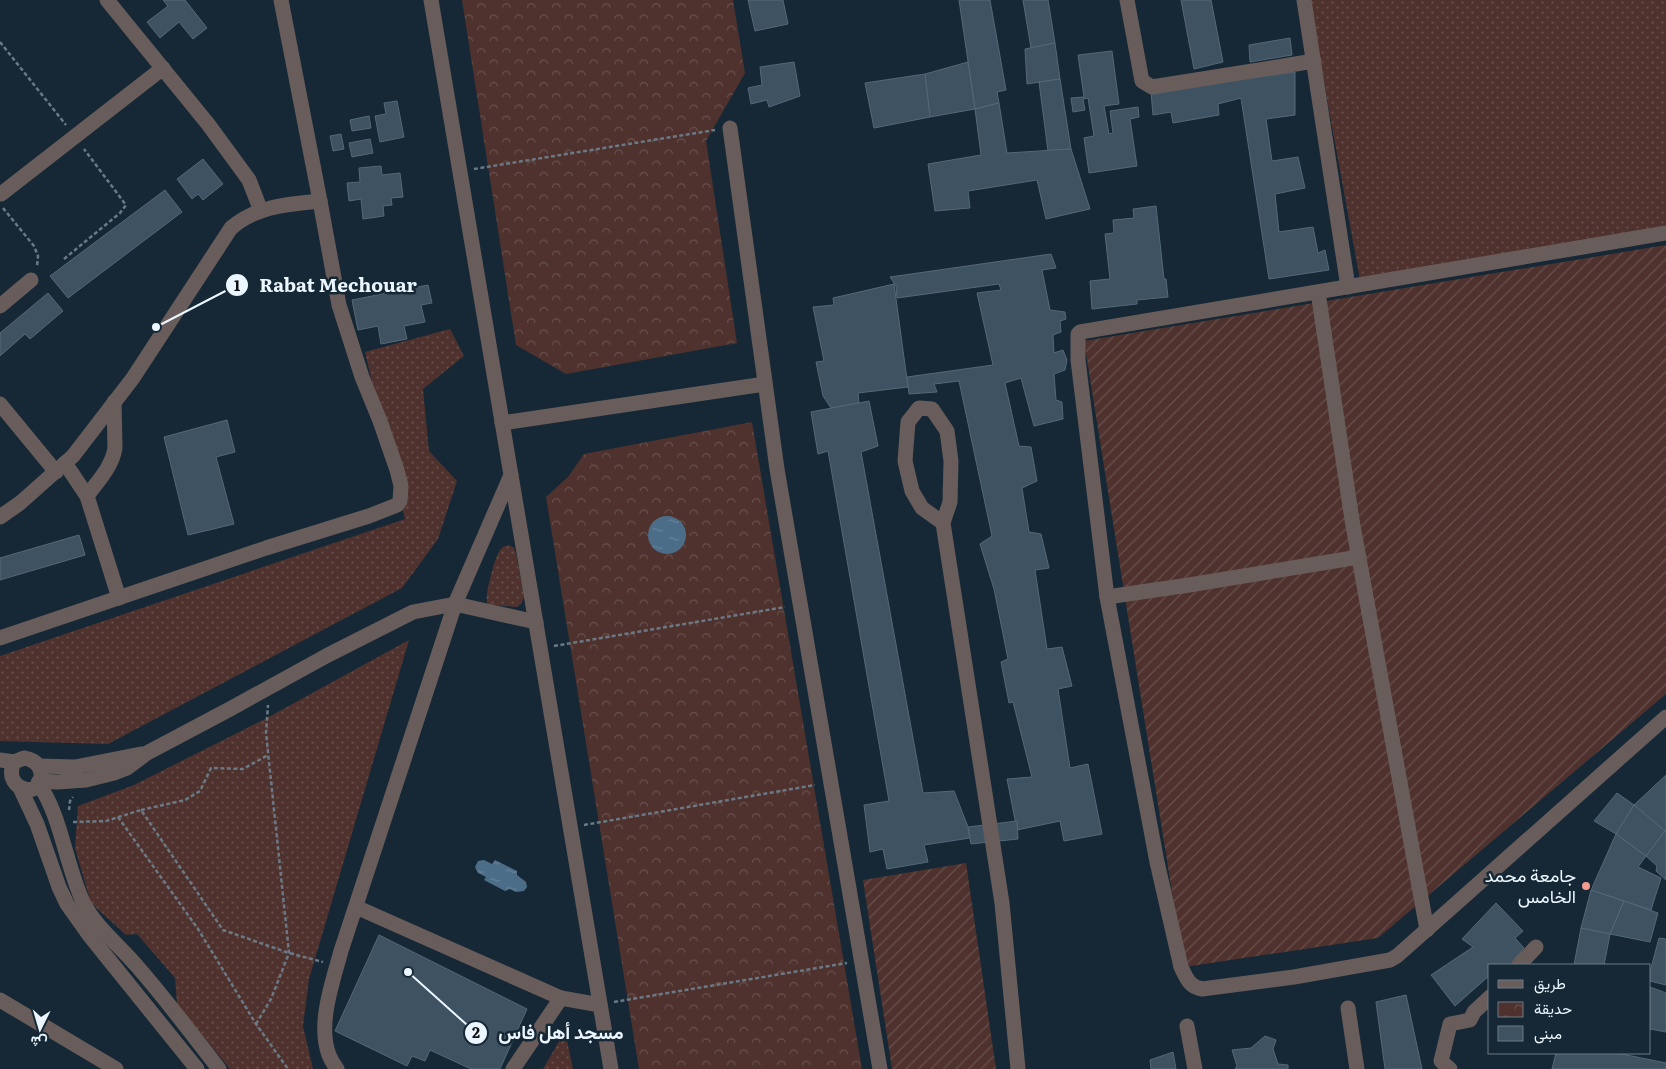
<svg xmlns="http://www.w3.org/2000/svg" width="1666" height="1069" font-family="Literata,Vazirmatn,serif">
<defs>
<pattern id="grass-dots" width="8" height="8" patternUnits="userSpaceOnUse" patternTransform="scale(1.25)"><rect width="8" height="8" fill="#4f322e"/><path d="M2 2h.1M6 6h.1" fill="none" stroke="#68504d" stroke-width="1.8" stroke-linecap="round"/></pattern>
<pattern id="park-crowns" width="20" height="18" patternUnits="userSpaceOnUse" patternTransform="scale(1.25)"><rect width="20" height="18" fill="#4f322e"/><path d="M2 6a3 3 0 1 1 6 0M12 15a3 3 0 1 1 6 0" fill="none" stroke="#68504d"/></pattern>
<pattern id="garden-furrows" width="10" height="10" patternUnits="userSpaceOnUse" patternTransform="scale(1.25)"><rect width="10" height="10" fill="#4f322e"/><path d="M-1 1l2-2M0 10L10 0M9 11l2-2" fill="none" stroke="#68504d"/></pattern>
<pattern id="water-ripples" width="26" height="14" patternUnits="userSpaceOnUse" patternTransform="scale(1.25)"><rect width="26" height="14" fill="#4c6d88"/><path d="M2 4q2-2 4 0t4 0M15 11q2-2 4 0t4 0" fill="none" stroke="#66829a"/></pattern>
</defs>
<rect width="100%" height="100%" fill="#162835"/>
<g fill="url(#grass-dots)">
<polygon points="1309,0 1666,0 1666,227 1360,280"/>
<polygon points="450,329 464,356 423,389 429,451 457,481 438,539 402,588 108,744 0,741 0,656 405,519 365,352"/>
<path d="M509,545l5,3 2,5 8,44 -3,7 -4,3 -26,-2 -4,-2c-2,-8 7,-43 12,-51 2,-4 5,-6 10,-7z"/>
<polygon points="409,640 309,979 303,1026 313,1069 230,1069 177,1004 175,978 137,934 126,935 91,903 75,848 78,806 134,785 265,719"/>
<polygon points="565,1031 573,1069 543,1069"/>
</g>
<g fill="url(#park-crowns)">
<polygon points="462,0 733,0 745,73 706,141 737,343 566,374 516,345"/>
<polygon points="752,422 862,1069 639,1069 546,497 568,477 584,454"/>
</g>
<g fill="url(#garden-furrows)">
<polygon points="1666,245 1666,694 1378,938 1184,967 1084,341"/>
<polygon points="966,863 996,1069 892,1069 863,880"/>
</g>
<g fill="url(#water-ripples)">
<circle cx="667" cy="535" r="19"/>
<polygon points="484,860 492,864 495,860 517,871 517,875 526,882 527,887 524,891 516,892 510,889 505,891 484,880 486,877 478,873 475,867 478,861"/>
</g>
<g fill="#3f5261" stroke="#556878">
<polygon points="163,0 185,0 207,28 193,39 179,22 160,38 147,22 168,6"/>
<polygon points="748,0 783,0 788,24 755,31"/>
<polygon points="959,0 990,0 1006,90 997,92 999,103 975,109"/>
<polygon points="1023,0 1048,0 1055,43 1031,48"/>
<polygon points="1181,0 1211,0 1223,62 1194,69"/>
<polygon points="1290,38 1292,55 1250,62 1249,45"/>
<polygon points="1055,43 1060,79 1027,84 1025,49"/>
<polygon points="1112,51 1119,104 1104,106 1109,134 1113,133 1110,111 1138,107 1139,117 1130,119 1137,166 1089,173 1084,138 1094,136 1088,98 1083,99 1085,110 1073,112 1071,98 1084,97 1078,55"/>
<polygon points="794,62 800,96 769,107 767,100 751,104 748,88 762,85 760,67"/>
<polygon points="968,62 975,109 930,117 925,74"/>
<polygon points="1295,72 1295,115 1266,119 1272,161 1298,157 1305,188 1275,194 1279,232 1313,227 1318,253 1325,250 1329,270 1269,279 1241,98 1218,104 1219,115 1173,123 1171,112 1153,115 1151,92"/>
<polygon points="925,74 930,117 874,128 865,83"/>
<polygon points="1060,79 1071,149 1048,151 1039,82"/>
<polygon points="397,101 404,137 380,142 375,116 386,114 384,103"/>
<polygon points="999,103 1007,153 1071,149 1090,209 1046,219 1037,180 968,191 970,208 935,211 928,164 981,155 975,109"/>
<polygon points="369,116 371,128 352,131 350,120"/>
<polygon points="341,134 344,149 333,151 330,136"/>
<polygon points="370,139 373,153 352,157 349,143"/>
<polygon points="203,159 223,184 203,200 198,194 192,199 177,179"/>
<polygon points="381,166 382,175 400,173 403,197 391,198 392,205 383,206 384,216 363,219 361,199 349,201 347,183 360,182 359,168"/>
<polygon points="165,190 182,212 68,298 50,276"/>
<polygon points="1156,206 1164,279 1166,279 1168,297 1137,300 1137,304 1092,309 1090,281 1110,279 1105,234 1114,233 1113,220 1134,218 1133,209"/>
<polygon points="1051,254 1056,268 1042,270 1050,310 1065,312 1066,319 1060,321 1061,332 1053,335 1054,353 1063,350 1067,360 1065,370 1054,374 1056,400 1062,402 1063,419 1034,426 1021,378 1005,383 1019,446 1031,447 1037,481 1022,488 1029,532 1041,534 1049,568 1035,570 1047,649 1062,647 1072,686 1058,689 1070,768 1088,764 1102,834 1064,841 1060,821 1017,830 1007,779 1032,777 1013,702 1009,703 1001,662 1008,659 994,589 980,544 992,536 959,381 934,384 937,392 909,394 907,377 993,365 977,293 1001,290 999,284 897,298 896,286 890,277"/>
<polygon points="894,284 908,387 858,393 859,403 831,408 823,396 816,362 824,361 813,307 834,305 833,298"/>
<polygon points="428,285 432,303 421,305 425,322 404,326 407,339 381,344 378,326 358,330 352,300"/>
<polygon points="48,293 63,311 30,339 25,334 0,356 0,333"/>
<polygon points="869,401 878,446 861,452 923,793 954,791 968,827 970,838 924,845 928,862 887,869 883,849 870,852 864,805 889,801 828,451 818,454 811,412"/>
<polygon points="227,420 235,452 216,457 234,524 188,535 164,437"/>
<polygon points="79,535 85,555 0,580 0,558"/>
<polygon points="1666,775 1666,829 1665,831 1634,805"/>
<polygon points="1617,793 1634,805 1616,834 1594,821"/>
<polygon points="1634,805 1665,831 1646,856 1616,834"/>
<polygon points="1017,821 1018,839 971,844 968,827"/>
<polygon points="1665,831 1666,832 1666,880 1656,871 1657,866 1646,856"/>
<polygon points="1616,834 1646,856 1638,867 1661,878 1651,910 1591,890"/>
<polygon points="1591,890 1624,901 1610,934 1581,928"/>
<polygon points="1624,901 1658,913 1650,942 1610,934"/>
<polygon points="1496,903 1523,931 1515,938 1524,948 1509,965 1490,965 1490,975 1455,1006 1431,975 1473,947 1462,939"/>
<polygon points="1581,928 1610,934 1604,965 1574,965"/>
<polygon points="379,935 527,1009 500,1069 471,1069 430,1050 425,1061 412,1056 407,1066 335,1031"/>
<polygon points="1659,938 1666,939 1666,985 1650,981 1650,972"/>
<polygon points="1650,987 1666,993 1666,1032 1650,1029"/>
<polygon points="1406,995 1422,1069 1385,1069 1376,1002"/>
<polygon points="1265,1036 1276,1040 1273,1049 1278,1064 1288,1065 1288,1069 1235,1069 1237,1066 1232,1050 1251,1048"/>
<polygon points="1173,1052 1176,1069 1151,1069 1150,1060"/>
<polygon points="1556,1053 1617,1053 1666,1063 1666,1069 1552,1069"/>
</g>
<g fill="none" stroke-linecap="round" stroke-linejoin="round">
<g stroke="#6a7985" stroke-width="2.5" stroke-dasharray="4 2.5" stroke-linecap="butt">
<polyline points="0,42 66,125"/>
<polyline points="474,169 715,130"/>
<polyline points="3,208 34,246 38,256 37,267"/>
<polyline points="64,259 120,213 126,205 84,149"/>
<polyline points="554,646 785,607"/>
<polyline points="69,810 70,801 73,797"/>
<polyline points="141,810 185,800 200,791 211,768 243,769 268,755"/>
<polyline points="118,817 198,929 256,1024 288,1069"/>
<polyline points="73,822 106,821 141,810 223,930 289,953 323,962"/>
<polyline points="584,825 815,785"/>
<polyline points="614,1002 847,963"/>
<polyline points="256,1024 271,999 289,953 266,733 268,705"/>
</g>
<g stroke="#695d5c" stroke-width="15">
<polyline points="107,0 208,124 249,180 261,211"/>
<polyline points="431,0 611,1069"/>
<polyline points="1127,0 1142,81 1152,87 1314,61"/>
<polyline points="1304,0 1348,287"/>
<polyline points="730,128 777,469 880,1069"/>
<polyline points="1,194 163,68"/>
<path d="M1666,233l-586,99 -2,2v26l29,237 50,265 24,105c5,10 8,20 21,22l92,-12 96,-17 7,-4 269,-239"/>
<polyline points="1318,292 1352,520 1427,930"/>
<polyline points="0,306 31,280"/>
<polyline points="0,404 56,472"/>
<polyline points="502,423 765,384"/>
<polyline points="65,463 87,496 119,598"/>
<path d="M87,496c11,-15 25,-29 28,-48l-1,-46"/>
<path d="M0,517l20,-14 53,-47 60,-78 98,-150c25,-22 57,-24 89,-27"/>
<polyline points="943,523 922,508 912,491 905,461 908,422 919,408 932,409 947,431 951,461 950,502 943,523 1002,903 1018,1069"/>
<polyline points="1107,597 1189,585 1359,557"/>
<polyline points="0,638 266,548 369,516 397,505 400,501 401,486 397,470 380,421 362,377 339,305 320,201 281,0"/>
<path d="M0,760l14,2 10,-4c7,1 13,4 16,11 10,32 -40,24 -26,-7"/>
<polyline points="39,766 75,767 141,754"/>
<polyline points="39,781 57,782 86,780 114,773 127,768 147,753 230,709 328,655 413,612 455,604 536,622"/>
<path d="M38,783c23,31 28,84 46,121 12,23 35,41 52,61 29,33 56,69 83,104"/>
<polyline points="21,790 37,824 59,887 67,904 89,935 197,1069"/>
<polyline points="356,907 561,998"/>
<polyline points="1519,965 1536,947"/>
<polyline points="0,1000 116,1069"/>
<polyline points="1348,1008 1357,1069"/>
<polyline points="1187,1026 1195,1069"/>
<path d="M337,1069c-3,-4 -6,-9 -8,-14 -12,-31 4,-74 12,-104l114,-347 56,-129"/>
<polyline points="513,1069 561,998 600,1005"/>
<polyline points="1450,1069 1441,1061 1450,1024 1470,1020 1474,1012 1490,997"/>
</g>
</g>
<circle fill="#f59c92" stroke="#162835" stroke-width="2" cx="1586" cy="886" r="5"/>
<g text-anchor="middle" stroke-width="5" stroke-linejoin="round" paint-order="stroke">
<g font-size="18" fill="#ebf6ff" stroke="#162835" text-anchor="end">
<text x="1576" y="882">جامعة محمد<tspan x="1576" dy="21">الخامس</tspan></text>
</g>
</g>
<path fill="none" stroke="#ebf6ff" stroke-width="2" d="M156 327L237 285M408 972L476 1033"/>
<g fill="#ebf6ff" stroke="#162835" stroke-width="2">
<circle cx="156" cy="327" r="5"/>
<circle cx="408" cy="972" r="5"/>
<circle cx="237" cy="285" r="12"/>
<circle cx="476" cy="1033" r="12"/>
</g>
<g font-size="15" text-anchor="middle" font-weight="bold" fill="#111">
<text x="237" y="291">1</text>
<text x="476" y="1038">2</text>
</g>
<g font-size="19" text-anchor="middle" font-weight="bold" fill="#ebf6ff" stroke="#162835" stroke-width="5" stroke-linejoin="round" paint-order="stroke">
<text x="338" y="292">Rabat Mechouar</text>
<text x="561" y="1039">مسجد أهل فاس</text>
</g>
<rect x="1488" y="964" width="162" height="90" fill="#162835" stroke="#6b7a86"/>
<rect x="1498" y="980" width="25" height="8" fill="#695d5c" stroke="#6b7a86"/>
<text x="1534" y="989" font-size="15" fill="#ebf6ff">طريق</text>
<rect x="1498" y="1002" width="25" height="15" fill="url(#park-crowns)" stroke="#6b7a86"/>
<text x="1534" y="1014" font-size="15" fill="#ebf6ff">حديقة</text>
<rect x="1498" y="1026" width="25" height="15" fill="#3f5261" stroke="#6b7a86"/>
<text x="1534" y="1039" font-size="15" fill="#ebf6ff">مبنى</text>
<g transform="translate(40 1029) rotate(185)" stroke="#162835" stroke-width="4" paint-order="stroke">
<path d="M0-4L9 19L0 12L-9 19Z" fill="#ebf6ff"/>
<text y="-8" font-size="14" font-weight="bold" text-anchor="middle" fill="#ebf6ff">ش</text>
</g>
</svg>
